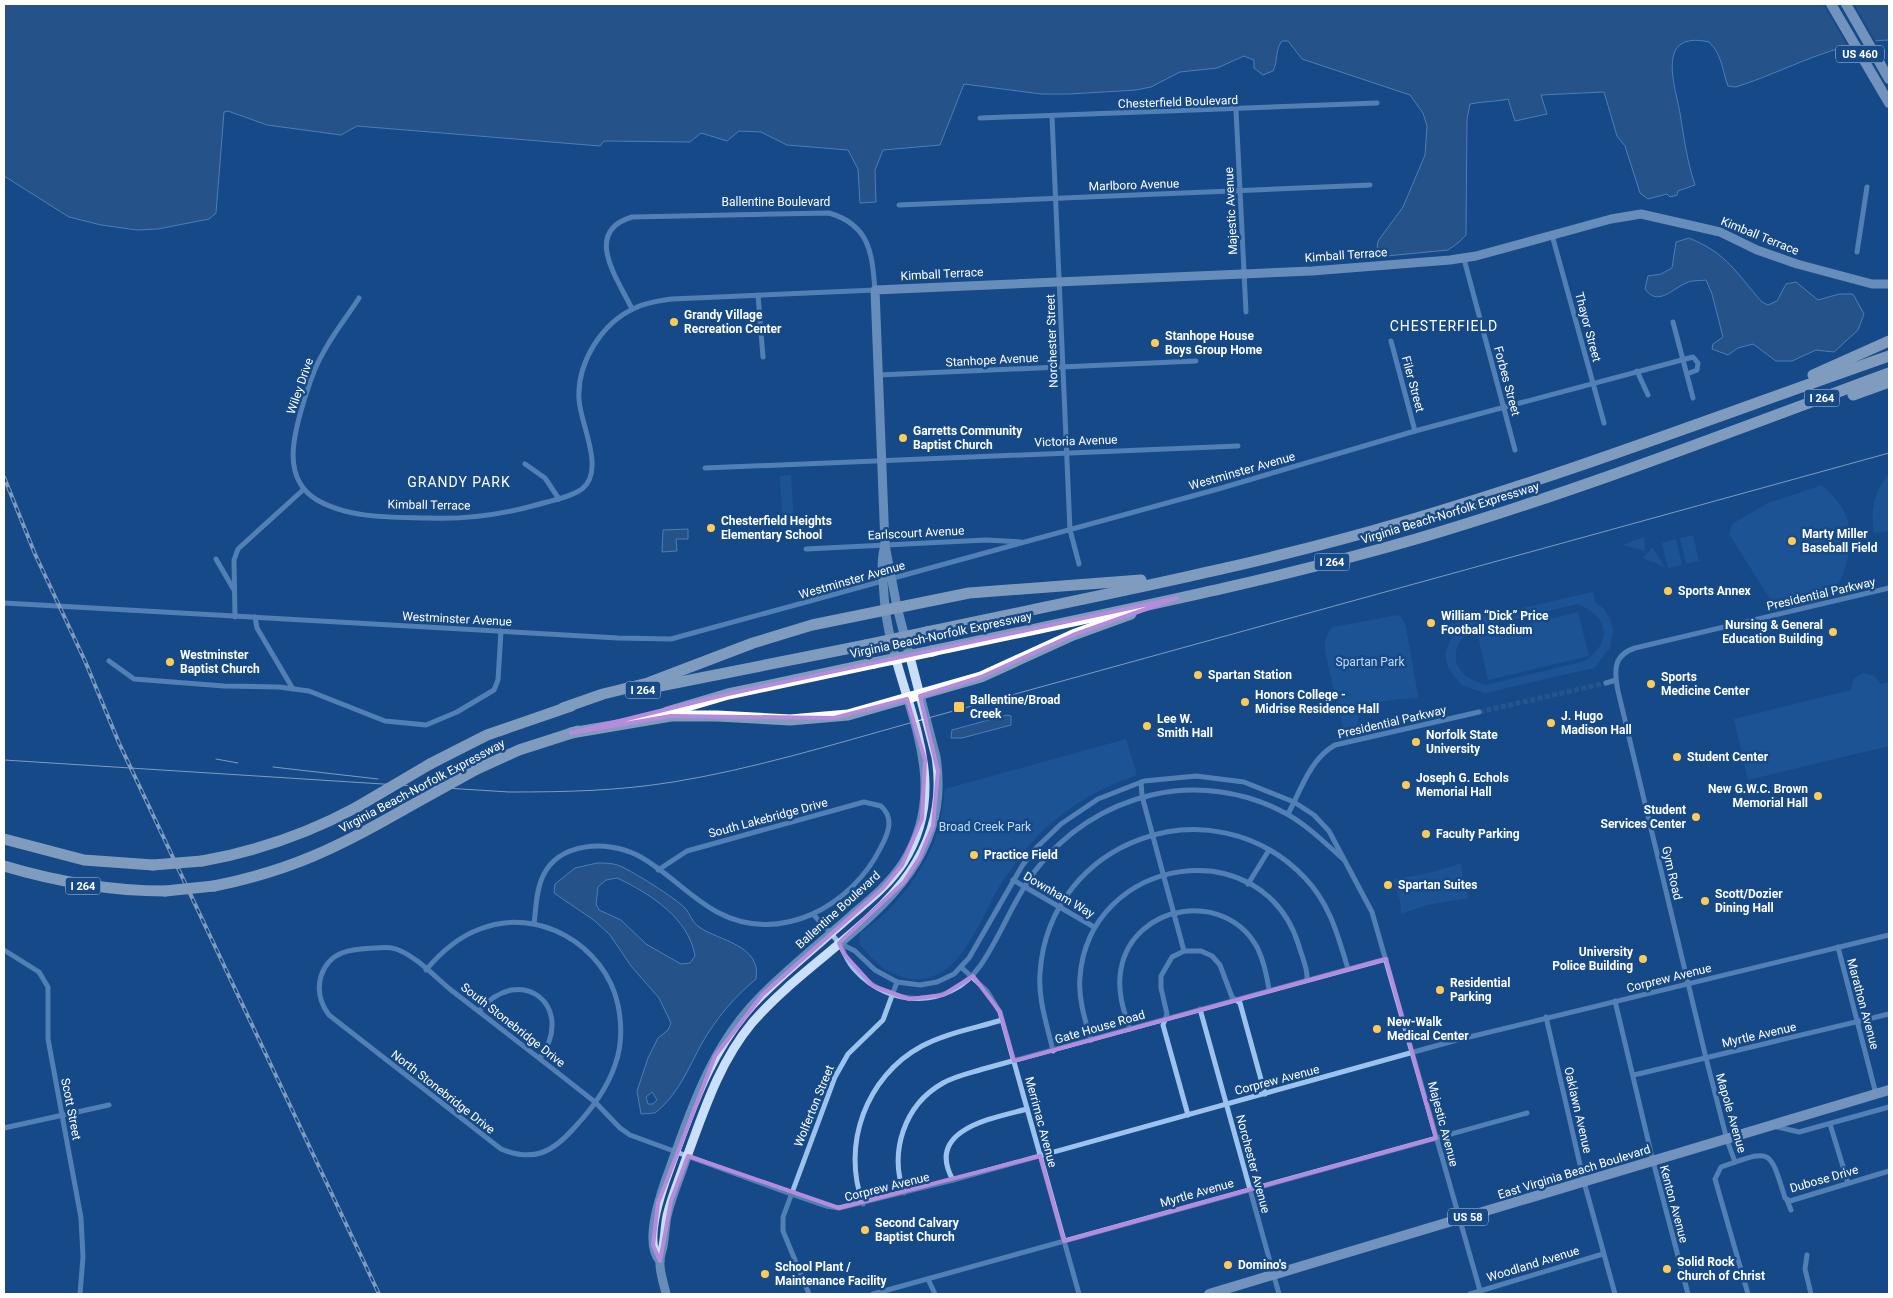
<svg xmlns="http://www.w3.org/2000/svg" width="1893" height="1298" font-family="Roboto,sans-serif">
<rect width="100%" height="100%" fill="#164987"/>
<g fill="#2561a4" fill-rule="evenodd">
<path d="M1889,473v58l-15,2c-4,-23 0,-41 15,-60z"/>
<polygon points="791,475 794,526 783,526 780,476"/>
<path d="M1822,485c10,10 20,19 25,33 8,21 -1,68 -22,81 -6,5 -38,9 -48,11l-48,-76 3,-10 36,-21z"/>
<polygon points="1693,535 1699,561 1686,564 1680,538"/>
<polygon points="1644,537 1645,551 1622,545"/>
<polygon points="1676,539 1682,565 1668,568 1662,543"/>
<polygon points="1652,547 1665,567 1643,558"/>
<path d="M1593,592l3,11 8,6 6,10 3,11 -3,18 -16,20 -109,25 -24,-8 -13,-18 -3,-13 7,-17 -3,-12zM1577,604c32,11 36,38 8,57l-99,24c-32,-8 -41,-33 -16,-55z"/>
<polygon points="1578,612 1589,656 1488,680 1478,636"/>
<path d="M1398,615l4,3 4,9 12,69 -1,3c-12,-2 -52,3 -57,15 -3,6 -1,14 -3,20l-4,3 -5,-2 -5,-6 -17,-73c-2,-11 -2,-21 7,-29z"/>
<polygon points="1863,673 1875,676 1880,684 1889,682 1889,746 1748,780 1734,719 1851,690 1853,680"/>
<path d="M1126,739l11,36c-45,15 -86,42 -115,79 -7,10 -15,21 -22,31 -24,41 -47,118 -110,87 -13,-6 -21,-19 -31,-28l1,-11c34,-22 63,-60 76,-97 5,-15 7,-32 9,-47z"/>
<path d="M1461,863l2,18 6,17 -42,7 -26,9 -1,-14 -7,-21c21,-2 48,-8 68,-16z"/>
</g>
<g fill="#395f8d" stroke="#8dbef1" fill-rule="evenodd">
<path d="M4,4h1885v36c-53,1 -103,31 -153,47l-8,-1c-6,-16 -6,-32 -19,-44 -54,-12 -34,43 -29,71 4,25 7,48 15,72l-17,6 -1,4 -7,2 -3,-3 -19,5 -8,-6 -15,-47 -8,-10 -13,-44 -63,3 6,19 -32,7 -7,-22c-13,3 -24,2 -38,5l-3,15 -1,116 -8,8 -10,7 -72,7 2,-16 25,-34 22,-52 2,-29 -4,-13 -13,-18 -108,-36 -14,-18h-6c-7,8 -4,21 -9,30l-10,4 -9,-7v-8l-10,-4 -27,12 -37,4 -29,15 -15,3 -66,4h-29l-77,-10 -24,61 -57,5 -8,20 1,32 -16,1 -2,-34 -10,-19 -61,-5 -26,-13 -22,-1 -12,10 -26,-8 -11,9 -86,-1 -4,5 -243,-20 -16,9 -74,-10 -39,-14 -4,1 -8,101 -7,6 -51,10 -21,1 -36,-5 -32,-8 -65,-41z"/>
<path d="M1689,238c39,16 47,35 73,64l6,3 9,-4 9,-17 10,-2 22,18 21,-6h14l11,20 -6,16 -24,22 -18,-2 -24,11h-16l-23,-17 -15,4 -10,7 -16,-6 1,-5 10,-7 -11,-43 -6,-14c-6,1 -14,0 -20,3 -14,6 -28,24 -41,6l3,-13 13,-2 11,-6 4,-26z"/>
<polygon points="688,529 688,539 676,539 677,551 662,552 663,530"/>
<polygon points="1007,715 1011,716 1011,725 962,738 951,738 952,730"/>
<path d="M597,863c9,0 15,0 23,3 14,6 55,32 65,42 5,6 7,14 14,19 20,14 63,18 57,52 -22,18 -40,40 -54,64 -14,26 -24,52 -47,70l-14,1 -4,-23 11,-33 10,-20 10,-8 3,-7 -12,-25 -28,-32 -21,-31 -15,-14 -41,-28 1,-9 20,-16zM617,878c32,15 72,40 78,78l-5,7 -9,1 -35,-20 -25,-24 -22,-10 -3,-6 2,-17 8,-7zM652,1092l5,8 -4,4h-5l-2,-7z"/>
</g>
<polygon fill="#164987" points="1823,4 1854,4 1876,42 1850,50"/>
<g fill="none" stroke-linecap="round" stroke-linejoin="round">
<polyline stroke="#396499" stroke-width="5" stroke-dasharray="5 2.5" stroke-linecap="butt" points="1479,712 1606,683"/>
<g stroke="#9bc3ee" stroke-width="5">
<polyline points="1236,110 1246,312"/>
<polyline points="1052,117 1070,530 1079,564"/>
<polyline points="980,118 1377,103"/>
<polyline points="899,205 1370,185"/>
<polyline points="1552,235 1604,423"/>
<polyline points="1857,252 1867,187"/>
<polyline points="1464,259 1515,450"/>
<polyline points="758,295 763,357"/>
<path d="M359,298c-12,19 -27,37 -37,57 -9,15 -14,33 -19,49 -10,33 -21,75 14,96 33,19 75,17 111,18 42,2 79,-4 119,-16 12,-3 25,-6 35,-13 24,-19 -2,-65 -3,-90 -2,-37 23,-76 56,-91 12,-6 24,-7 37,-9l203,-9c-3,-37 -5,-65 -46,-77l-197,4c-50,15 -14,62 0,92"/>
<polyline points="1673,322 1693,398"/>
<polyline points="1391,341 1415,431"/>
<polyline points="1637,371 1648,395"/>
<polyline points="879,375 1196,361"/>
<polyline points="525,464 545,478 559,499"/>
<polyline points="705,468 1238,446"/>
<polyline points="806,549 986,540 1021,542"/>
<polyline points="216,559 234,590"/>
<polyline points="4,603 618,638 671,639 1218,489 1415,431 1693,357 1698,363 1697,370 1687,374"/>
<polyline points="235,617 234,560 238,549 304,489"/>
<polyline points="255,617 257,628 293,689"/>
<polyline points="109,661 134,679 224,686 279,687 309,691 385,721 426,725 457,712 494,690 498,680 501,631"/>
<polyline points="1606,683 1616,680"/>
<polyline points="1141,782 1142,796 1184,951"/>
<path d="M1288,814c13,-24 22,-55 47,-69l144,-33"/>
<polyline points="1013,880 1094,927"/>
<polyline points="1248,884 1269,850"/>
<path d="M813,914c8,10 18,18 25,28 7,10 9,21 18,29 34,37 94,38 124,-5 21,-30 33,-66 55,-95 59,-78 165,-105 252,-57 21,12 38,29 56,45"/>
<path d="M534,924c2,-15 2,-34 9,-48 16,-34 64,-36 94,-21 29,15 51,41 80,57 63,34 135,-6 164,-65 8,-15 13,-29 0,-41l-17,-4 -177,49 -29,19"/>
<polyline points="839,943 855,951 875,970 897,982 920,985 937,982 954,974 969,958 1022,866 1033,851 1061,824 1098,799 1144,781 1196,776 1244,782 1294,802 1314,815 1329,831 1372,912 1481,1294"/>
<polyline points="1838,947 1876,1094"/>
<polyline points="4,950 39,972 48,987 48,1039 81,1218 83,1257 80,1294"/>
<polyline points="961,967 987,991 1000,1012 1079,1294"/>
<path d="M426,970c15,-18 32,-33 54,-41 58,-23 125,16 138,76 4,20 4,41 -3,60 -8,24 -24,45 -41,63 -22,25 -41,34 -73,21l-172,-134c-9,-12 -12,-25 -8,-39 8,-25 30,-27 53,-28 7,0 14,-2 22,1 20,7 39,28 55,41 48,37 96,74 144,112l25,26 10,7 161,59 35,12 13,2 114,-28 504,-140 432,-105"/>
<polyline points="1615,1001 1653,1161 1688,1294"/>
<polyline points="1200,1009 1279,1294"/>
<path d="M479,1011c42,-50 98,-4 61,47"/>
<polyline points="1546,1017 1584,1182 1615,1294"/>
<path d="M1130,1029c-7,-19 -13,-39 -9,-60 12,-66 106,-80 137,-20 6,13 9,27 11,41"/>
<path d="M1091,1040c-6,-20 -13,-42 -11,-63 9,-121 183,-149 219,-31 3,11 9,23 8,33"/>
<path d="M1053,1051c-6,-27 -15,-51 -13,-78 9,-134 173,-192 265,-95 25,26 33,58 43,91"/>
<polyline points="1634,1075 1889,1014"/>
<polyline points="1188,1115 1163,1025 1167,1014 1161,988 1161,976 1172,957 1184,951 1201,951 1212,956 1220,965 1232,997 1240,1003 1265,1094"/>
<polyline points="1830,1124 1848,1183"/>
<polyline points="1773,1126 1799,1132 1889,1107"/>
<polyline points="4,1128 109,1105"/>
<path d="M1735,1162l-8,-22 -21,-82 -88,-367c-4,-20 -5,-36 17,-43l254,-60"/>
<path d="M953,1180c-29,-51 41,-62 74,-71"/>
<path d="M904,1193c-15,-41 0,-88 39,-110 12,-7 27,-10 40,-14l403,-110"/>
<polyline points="1787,1200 1791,1210"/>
<path d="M863,1204c-22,-59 3,-128 59,-158 24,-13 54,-18 80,-26"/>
<polyline points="1807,1255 1805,1269 1811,1294"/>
<polyline points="928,1279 935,1294"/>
<polyline points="809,1294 783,1231 783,1217 835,1077 848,1054 883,1020 897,982"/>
<polyline points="873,1294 1527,1113"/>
<polyline points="1470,1294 1603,1254"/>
<path d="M1748,1294l-33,-115 6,-12c50,-17 48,-21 64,31l5,3 99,-30"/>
</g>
<g stroke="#c9dffa" stroke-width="9">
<path d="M660,1261c-16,-17 -1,-62 6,-82 24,-66 44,-133 96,-184 29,-29 62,-55 92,-82 18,-15 36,-30 49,-50 57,-90 -14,-175 -19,-268 -1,-17 -4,-34 1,-49"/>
<path d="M666,1294c-2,-10 -7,-23 -6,-33 0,-5 2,-10 3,-15 2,-10 2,-20 4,-30 4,-18 12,-36 18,-54 18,-48 33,-98 67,-139 72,-84 205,-133 184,-266l-39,-150 -12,-62 -10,-255 437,-19 138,-11 26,-4 135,-37 30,-5 79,18 37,18 40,14 75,20h17"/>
</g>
<g stroke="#e2eeff" stroke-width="10">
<polyline points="1831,4 1889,103"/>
<polyline points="1846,4 1889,79"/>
<polyline points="1209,1294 1889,1090"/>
</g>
<g stroke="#fff" stroke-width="11">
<polyline points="1813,375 1889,341"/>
<polyline points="1853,395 1889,382"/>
<path d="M927,632c159,-34 320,-64 476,-110 165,-48 325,-110 486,-166"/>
<path d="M932,651c162,-35 325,-66 484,-112 160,-47 316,-108 473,-166"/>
<polyline points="655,687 866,645"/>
<polyline points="563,708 603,694 648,683 753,643 812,625 969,593 1141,580"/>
<polyline points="667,712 728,694 874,663"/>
<polyline points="571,733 671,716 717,716 790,720 848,715 981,677 1073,635 1131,614"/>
<polyline points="430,764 487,735 571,706"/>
<polyline points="477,769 519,750 578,731"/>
<polyline points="4,839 84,860 153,865"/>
<path d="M202,861c56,-10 105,-27 155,-54"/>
<path d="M4,866c54,16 105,25 161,25"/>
<path d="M214,886c75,-15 123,-38 189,-76"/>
</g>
<g stroke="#fff" stroke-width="1">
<polyline points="216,759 238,763"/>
<path d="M4,760l505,32c55,0 109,-1 164,-10 80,-13 158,-37 237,-59l979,-270"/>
<polyline points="273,767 378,779"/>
</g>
<g stroke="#fff" stroke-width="4">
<polyline id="rail" points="4,477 35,554 85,661 119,743 379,1294"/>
</g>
<use href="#rail" stroke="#164987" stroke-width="2" stroke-dasharray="5.5" stroke-linecap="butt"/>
<g stroke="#fff" stroke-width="11">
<polyline points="866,645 927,632"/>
<polyline points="874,663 932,651"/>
<polyline points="357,807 430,764"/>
<polyline points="403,810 477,769"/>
<polyline points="153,865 202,861"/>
<polyline points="165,891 214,886"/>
</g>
</g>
<path d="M0 0H1893V1298H0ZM1177,598l-104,37 -92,42 -61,19 18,75 -5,55 -13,31 -16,25 -65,61 5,11 29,32 36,13 34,-4 30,-19 27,36 14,49 372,-102 50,179 -372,103 -24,-85 -201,52 -151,-52 -17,45 -11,60 -7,-16 5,-42 57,-147 47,-61 121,-107 19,-23 20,-46 3,-59 -18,-61 -73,19 -163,-2 -100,17 157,-39z" fill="#164987" fill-opacity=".55" fill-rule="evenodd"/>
<path fill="none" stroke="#b68bdc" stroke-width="4" stroke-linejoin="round" d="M1177,598l-104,37 -92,42 -61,19 18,75 -5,55 -13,31 -16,25 -65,61 5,11 29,32 36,13 34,-4 30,-19 27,36 14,49 372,-102 50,179 -372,103 -24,-85 -201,52 -151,-52 -17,45 -11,60 -7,-16 5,-42 57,-147 47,-61 121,-107 19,-23 20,-46 3,-59 -18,-61 -73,19 -163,-2 -100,17 157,-39z"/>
<g fill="#ffcb58" stroke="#164987" stroke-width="2">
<circle cx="674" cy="322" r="5"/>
<circle cx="1155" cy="343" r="5"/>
<circle cx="903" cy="438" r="5"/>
<circle cx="711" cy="528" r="5"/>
<circle cx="1792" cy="541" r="5"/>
<circle cx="1668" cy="591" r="5"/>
<circle cx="1431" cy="623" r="5"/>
<circle cx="1833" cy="632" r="5"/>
<circle cx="170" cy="662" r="5"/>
<circle cx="1198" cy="675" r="5"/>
<circle cx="1651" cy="684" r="5"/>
<circle cx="1245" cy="702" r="5"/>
<rect x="953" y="701" width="12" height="12" rx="2.5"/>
<circle cx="1551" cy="723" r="5"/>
<circle cx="1147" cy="726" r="5"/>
<circle cx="1416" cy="742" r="5"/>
<circle cx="1677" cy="757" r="5"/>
<circle cx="1406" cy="785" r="5"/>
<circle cx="1818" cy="796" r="5"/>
<circle cx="1696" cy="817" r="5"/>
<circle cx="1426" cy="834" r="5"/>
<circle cx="974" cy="855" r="5"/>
<circle cx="1388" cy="885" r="5"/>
<circle cx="1705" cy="901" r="5"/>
<circle cx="1643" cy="959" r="5"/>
<circle cx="1440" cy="990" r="5"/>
<circle cx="1377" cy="1029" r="5"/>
<circle cx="865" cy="1230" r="5"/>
<circle cx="1228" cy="1265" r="5"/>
<circle cx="1667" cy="1269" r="5"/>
<circle cx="765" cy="1274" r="5"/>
</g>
<g text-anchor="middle" stroke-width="5" stroke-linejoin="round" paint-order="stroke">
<g fill="#164987" stroke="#b9c8db" stroke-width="1">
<rect x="1836" y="45.5" width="48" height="17" rx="4"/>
<rect x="1804.5" y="389.5" width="35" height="17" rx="4"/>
<rect x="1314.5" y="553.5" width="35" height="17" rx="4"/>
<rect x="625.5" y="681.5" width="35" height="17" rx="4"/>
<rect x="65.5" y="877.5" width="35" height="17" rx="4"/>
<rect x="1448" y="1208.5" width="40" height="17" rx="4"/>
</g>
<g font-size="11" font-weight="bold" fill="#fff">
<text x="1860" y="58">US 460</text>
<text x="1822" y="402">I 264</text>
<text x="1332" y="566">I 264</text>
<text x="643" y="694">I 264</text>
<text x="83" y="890">I 264</text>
<text x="1468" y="1221">US 58</text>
</g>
<g font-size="12" fill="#fff" stroke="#164987">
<text transform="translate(1178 102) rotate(-2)" y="4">Chesterfield Boulevard</text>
<text transform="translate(1134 185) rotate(-2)" y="4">Marlboro Avenue</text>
<text x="776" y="206">Ballentine Boulevard</text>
<text transform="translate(1231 211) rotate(-93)" y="4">Majestic Avenue</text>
<text transform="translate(1760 236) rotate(22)" y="4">Kimball Terrace</text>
<text transform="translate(1346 255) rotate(-4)" y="4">Kimball Terrace</text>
<text transform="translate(942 274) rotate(-3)" y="4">Kimball Terrace</text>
<text transform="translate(1588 327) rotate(75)" y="4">Thayor Street</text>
<text transform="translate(1052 341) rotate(-92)" y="4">Norchester Street</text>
<text transform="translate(992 360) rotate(-3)" y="4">Stanhope Avenue</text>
<text transform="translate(1507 381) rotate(75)" y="4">Forbes Street</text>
<text transform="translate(1413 384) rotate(75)" y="4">Filer Street</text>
<text transform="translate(300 386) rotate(-71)" y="4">Wiley Drive</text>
<text transform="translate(1076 441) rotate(-2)" y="4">Victoria Avenue</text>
<text transform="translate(1242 471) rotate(-16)" y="4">Westminster Avenue</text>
<text transform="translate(429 505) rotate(1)" y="4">Kimball Terrace</text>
<text transform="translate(1450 513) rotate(-17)" y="4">Virginia Beach-Norfolk Expressway</text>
<text transform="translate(916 533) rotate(-3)" y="4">Earlscourt Avenue</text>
<text transform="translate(852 580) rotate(-16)" y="4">Westminster Avenue</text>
<text transform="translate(1821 594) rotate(-13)" y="4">Presidential Parkway</text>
<text transform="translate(457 619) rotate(3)" y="4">Westminster Avenue</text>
<text transform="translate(941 635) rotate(-12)" y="4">Virginia Beach-Norfolk Expressway</text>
<text transform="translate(1392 722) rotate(-13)" y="4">Presidential Parkway</text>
<text transform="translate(422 786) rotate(-28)" y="4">Virginia Beach-Norfolk Expressway</text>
<text transform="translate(768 818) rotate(-15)" y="4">South Lakebridge Drive</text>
<text transform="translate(1672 873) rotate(77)" y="4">Gym Road</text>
<text transform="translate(1059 895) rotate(30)" y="4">Downham Way</text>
<text transform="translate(838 910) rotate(-42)" y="4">Ballentine Boulevard</text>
<text transform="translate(1669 978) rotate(-14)" y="4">Corprew Avenue</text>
<text transform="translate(1863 1004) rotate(75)" y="4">Marathon Avenue</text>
<text transform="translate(513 1025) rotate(38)" y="4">South Stonebridge Drive</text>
<text transform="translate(1100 1027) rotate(-16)" y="4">Gate House Road</text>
<text transform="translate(1759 1035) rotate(-13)" y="4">Myrtle Avenue</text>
<text transform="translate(1277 1080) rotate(-15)" y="4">Corprew Avenue</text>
<text transform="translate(443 1092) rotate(38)" y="4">North Stonebridge Drive</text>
<text transform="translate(814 1106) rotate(-68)" y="4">Wolferton Street</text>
<text transform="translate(71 1109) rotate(79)" y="4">Scott Street</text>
<text transform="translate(1578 1110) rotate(77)" y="4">Oaklawn Avenue</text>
<text transform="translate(1731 1113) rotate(74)" y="4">Mapole Avenue</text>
<text transform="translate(1041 1122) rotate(75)" y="4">Merrimac Avenue</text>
<text transform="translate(1443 1124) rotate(75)" y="4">Majestic Avenue</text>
<text transform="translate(1253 1164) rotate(75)" y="4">Norchester Avenue</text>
<text transform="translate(1574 1172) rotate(-17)" y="4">East Virginia Beach Boulevard</text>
<text transform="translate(1824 1179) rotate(-16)" y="4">Dubose Drive</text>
<text transform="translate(887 1187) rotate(-14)" y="4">Corprew Avenue</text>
<text transform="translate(1197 1193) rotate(-16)" y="4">Myrtle Avenue</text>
<text transform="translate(1674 1204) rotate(75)" y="4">Kenton Avenue</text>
<text transform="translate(1533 1264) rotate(-17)" y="4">Woodland Avenue</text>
</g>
<g font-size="12" font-weight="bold" fill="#fff" stroke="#164987" text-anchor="start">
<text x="684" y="319">Grandy Village<tspan x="684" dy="14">Recreation Center</tspan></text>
<text x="1165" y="340">Stanhope House<tspan x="1165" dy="14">Boys Group Home</tspan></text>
<text x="913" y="435">Garretts Community<tspan x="913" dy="14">Baptist Church</tspan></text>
<text x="721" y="525">Chesterfield Heights<tspan x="721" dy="14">Elementary School</tspan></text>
<text x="1802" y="538">Marty Miller<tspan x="1802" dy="14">Baseball Field</tspan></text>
<text x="1678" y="595">Sports Annex</text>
<text x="1441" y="620">William “Dick” Price<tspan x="1441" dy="14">Football Stadium</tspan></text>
<text x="1823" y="629" text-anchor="end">Nursing &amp; General<tspan x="1823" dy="14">Education Building</tspan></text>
<text x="180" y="659">Westminster<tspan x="180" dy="14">Baptist Church</tspan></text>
<text x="1208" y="679">Spartan Station</text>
<text x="1661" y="681">Sports<tspan x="1661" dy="14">Medicine Center</tspan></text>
<text x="1255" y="699">Honors College -<tspan x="1255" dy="14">Midrise Residence Hall</tspan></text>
<text x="970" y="704">Ballentine/Broad<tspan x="970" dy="14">Creek</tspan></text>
<text x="1561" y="720">J. Hugo<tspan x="1561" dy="14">Madison Hall</tspan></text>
<text x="1157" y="723">Lee W.<tspan x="1157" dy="14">Smith Hall</tspan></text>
<text x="1426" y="739">Norfolk State<tspan x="1426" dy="14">University</tspan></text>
<text x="1687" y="761">Student Center</text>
<text x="1416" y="782">Joseph G. Echols<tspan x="1416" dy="14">Memorial Hall</tspan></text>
<text x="1808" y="793" text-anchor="end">New G.W.C. Brown<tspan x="1808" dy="14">Memorial Hall</tspan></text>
<text x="1686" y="814" text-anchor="end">Student<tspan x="1686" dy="14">Services Center</tspan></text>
<text x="1436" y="838">Faculty Parking</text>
<text x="984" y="859">Practice Field</text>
<text x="1398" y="889">Spartan Suites</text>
<text x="1715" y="898">Scott/Dozier<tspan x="1715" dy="14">Dining Hall</tspan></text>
<text x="1633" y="956" text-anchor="end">University<tspan x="1633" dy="14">Police Building</tspan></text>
<text x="1450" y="987">Residential<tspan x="1450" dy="14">Parking</tspan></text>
<text x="1387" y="1026">New-Walk<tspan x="1387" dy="14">Medical Center</tspan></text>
<text x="875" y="1227">Second Calvary<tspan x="875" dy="14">Baptist Church</tspan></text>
<text x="1677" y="1266">Solid Rock<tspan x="1677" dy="14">Church of Christ</tspan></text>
<text x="1238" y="1269">Domino's</text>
<text x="775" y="1271">School Plant /<tspan x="775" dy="14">Maintenance Facility</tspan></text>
</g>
<g font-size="12" fill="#c1dcfa" stroke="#164987">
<text x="1370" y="666">Spartan Park</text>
<text x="985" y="831">Broad Creek Park</text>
</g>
<g font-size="14" letter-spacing="1" fill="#fff" stroke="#164987">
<text x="1444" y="331">CHESTERFIELD</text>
<text x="459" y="487">GRANDY PARK</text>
</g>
</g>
<rect width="1893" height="1298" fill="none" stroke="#ffffff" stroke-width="10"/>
</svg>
